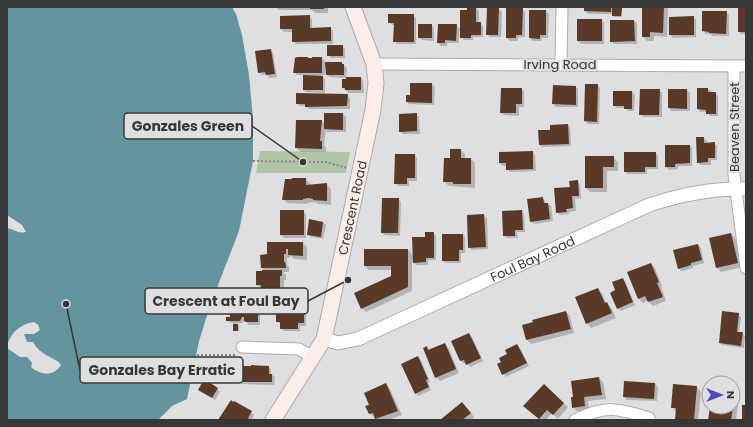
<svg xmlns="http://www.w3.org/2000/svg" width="753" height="427" font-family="Poppins,sans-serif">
<rect width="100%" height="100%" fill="#dfdfe1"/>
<polygon fill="#b1c6a9" points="260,151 350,152 346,173 256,173"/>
<path fill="#64949e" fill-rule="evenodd" d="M7,7h225l4,7 6,21 7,40 4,44v42l-14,70 -28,72 -12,38 -12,58 -15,7 -14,14h-151v-192c7,1 11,6 19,4l-4,-7 -15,-10zM34,322l4,3 2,5 -6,4h-10l3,8h6c3,6 10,12 17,15 4,3 8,3 11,8 -7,12 -21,10 -30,2l1,-4 -5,-6h-7l-13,-9c2,-15 14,-24 27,-26z"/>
<g fill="#0003">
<polygon points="276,7 328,7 328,13 315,13 312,10 279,10"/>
<polygon points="585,7 613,7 613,9 622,10 622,17 614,17 613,14 588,14 585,11"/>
<polygon points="643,7 668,7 667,37 654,36 654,41 647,41 643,36"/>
<polygon points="739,7 746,7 746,34 741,34 739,31"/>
<polygon points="468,8 476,8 479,11 479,23 483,26 483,37 473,37 473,40 464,40 461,37 461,31 459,31 459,43 447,43 447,46 441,46 438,43 456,25 461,30"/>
<polygon points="499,9 502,12 501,37 490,37 487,34"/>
<polygon points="507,9 522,9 525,12 525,37 518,37 518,41 510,41 507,38"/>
<polygon points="546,11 549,14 548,38 542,38 542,41 533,41 530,38"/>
<polygon points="726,12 729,15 729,36 712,36 711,34 706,34 703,31"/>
<polygon points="413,15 416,18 416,44 397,44 394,41 395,25 392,25 389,22"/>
<polygon points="310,16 312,19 312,29 330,28 333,31 333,44 296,44 293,41 293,32 284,32 281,29"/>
<polygon points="693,17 696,20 696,37 673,38 670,35"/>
<polygon points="602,20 604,23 604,44 581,44 578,41"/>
<polygon points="634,21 637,23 637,44 614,44 611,41"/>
<polygon points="431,25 434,28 434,41 422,40 419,38"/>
<polygon points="342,46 345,49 345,58 331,58 328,55"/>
<polygon points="270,50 273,53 277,77 269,78 267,74 262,75 259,72"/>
<polygon points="322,58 325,61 325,63 341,63 344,65 347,68 346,78 361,78 363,80 364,93 349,93 343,88 347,78 330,77 327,75 327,67 325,67 325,75 321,75 325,79 325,93 306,92 304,90 304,75 297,75 294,72 309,59"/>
<polygon points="432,84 435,87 434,105 409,104 407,102 410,96"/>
<polygon points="597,85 600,88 599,124 588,124 585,121"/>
<polygon points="576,87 578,89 578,107 556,107 553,104"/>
<polygon points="522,89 524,92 524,107 519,107 519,116 504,115 501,113"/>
<polygon points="708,89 718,96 718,116 710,116 707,112 700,112 698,109"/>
<polygon points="659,90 662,93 662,117 643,117 640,114"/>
<polygon points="669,90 687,90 690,93 690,111 671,111 669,108"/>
<polygon points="614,92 632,92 635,95 634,111 628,111 626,108 617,108 614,106"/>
<polygon points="347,95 350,98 350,109 309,109 306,106 300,106 297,103"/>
<polygon points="325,114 343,114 346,117 346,132 327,132 326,130 324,145 326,147 326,152 301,152 296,148 322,121 325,124"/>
<polygon points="416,114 419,117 420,134 403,134 400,131"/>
<polygon points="568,125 570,128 571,146 542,147 540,144"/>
<polygon points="704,138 707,141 707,143 714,143 717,146 717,160 711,160 711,165 700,165 698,162"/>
<polygon points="689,146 692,148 692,166 678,166 678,169 669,170 666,167"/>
<polygon points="461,150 465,154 465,159 471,159 475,163 475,188 449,186 444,182 451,159"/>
<polygon points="533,152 535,155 536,171 510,172 507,169 507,166 503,166 500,163 500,153"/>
<polygon points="656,153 658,156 658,169 647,169 647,174 627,174 625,171"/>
<polygon points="415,155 417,158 417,181 409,181 409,186 398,186 395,183"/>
<polygon points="586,157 613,157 618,162 618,171 607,171 607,192 590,192 586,188"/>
<polygon points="305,179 310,183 310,186 327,185 331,189 331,205 319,204 314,202 307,203 307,204 287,203 283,199"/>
<polygon points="577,181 580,184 581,198 575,199 576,211 569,212 569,214 560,215 557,212 571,188"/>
<polygon points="543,198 545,201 546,204 548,204 551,206 553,221 534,224 531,221"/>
<polygon points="398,199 401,202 400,236 384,235 382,233"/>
<polygon points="303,211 306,214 306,238 284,238 281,235"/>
<polygon points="522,211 524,214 525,232 517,232 518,238 507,238 504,236"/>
<polygon points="484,215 487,218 488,249 472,250 469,247"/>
<polygon points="323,222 326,225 323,239 311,237 308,234"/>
<polygon points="433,233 436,236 436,260 428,260 428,265 416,265 412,261 412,291 366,312 362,308 392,277 392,270 369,270 365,266 408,250 414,256 426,238"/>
<polygon points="731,234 735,238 742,267 721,272 717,268 710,238"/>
<polygon points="463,235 465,237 465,253 461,253 461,263 446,263 443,261"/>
<polygon points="268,243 303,243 307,247 307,260 294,259 290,255 290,258 287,258 287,265 289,267 289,272 283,272 286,275 286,280 284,280 284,303 266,303 262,298 262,289 257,285 265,271 262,268 268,255"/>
<polygon points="698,245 701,248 704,263 693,266 693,268 681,271 679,268"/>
<polygon points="651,264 655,268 662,286 661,287 666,301 653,306 648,301 643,303 639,299 628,273"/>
<polygon points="622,279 625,281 635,305 621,311 618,308 616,291"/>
<polygon points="598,289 602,293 606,303 611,307 616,318 591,328 587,323"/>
<polygon points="258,305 260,307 260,325 249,325 244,320 243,323 236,323 239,326 239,331 236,331 234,323 230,323 227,320"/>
<polygon points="297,306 299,308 304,308 306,311 306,326 300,326 300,331 284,331 281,328 281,324 277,322"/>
<polygon points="566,312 570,316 574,333 531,344 527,340 534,323"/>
<polygon points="738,314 741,317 739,333 742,333 745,336 744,348 722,345 720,343"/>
<polygon points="469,334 472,337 483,361 470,367 466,362 464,364 461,361 452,342"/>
<polygon points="445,344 449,349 459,373 440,381 436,377 427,348 430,350"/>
<polygon points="517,345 520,348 529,366 506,377 498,365 502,363"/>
<polygon points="418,358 421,360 430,382 428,383 431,390 418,396 416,393"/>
<polygon points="269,367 271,370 271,374 275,377 274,385 241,384 238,381"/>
<polygon points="599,378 603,382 606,399 588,401 589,410 578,412 573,408"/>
<polygon points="386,384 390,389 402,415 388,420 378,420 370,414 370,405"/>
<polygon points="655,384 658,387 657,401 627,400 624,397"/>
<polygon points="544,385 568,407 558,419 552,413 546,420 540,420 529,410"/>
<polygon points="697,387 701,392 698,420 676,420 676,412 672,407"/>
<polygon points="733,388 735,388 740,392 736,420 709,420 711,407 733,407"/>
<polygon points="199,389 217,389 220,392 215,400"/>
<polygon points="467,408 474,417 471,420 442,420"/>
<polygon points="251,412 254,415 251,420 220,420"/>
</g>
<g fill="#593a28">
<rect x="310" y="7" width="14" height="2"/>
<polygon points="467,7 476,7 476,22 481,22 481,35 471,35 471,38 460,38 460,10 467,10"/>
<polygon points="584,7 611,7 611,12 584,11"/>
<polygon points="642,7 664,7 663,33 650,32 650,37 642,37"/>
<rect x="738" y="7" width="8" height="25"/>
<polygon points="487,8 499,8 498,35 486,35"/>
<polygon points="506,8 523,8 522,35 516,35 516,38 506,38"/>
<polygon points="612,8 622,8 621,16 612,16"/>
<polygon points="529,10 546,10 546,35 540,35 540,39 529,38"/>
<polygon points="702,11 727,11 726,34 709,33 709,32 702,31"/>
<polygon points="388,14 414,14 414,42 393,42 394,23 388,23"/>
<polygon points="310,15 310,28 331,27 331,41 292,42 292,29 280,29 280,16"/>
<polygon points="694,16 694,35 669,35 669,17"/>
<rect x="577" y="19" width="25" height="22"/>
<polygon points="610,20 634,20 635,41 610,42"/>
<rect x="418" y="24" width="14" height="14"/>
<polygon points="438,24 457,24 456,41 445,40 445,43 437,43"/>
<rect x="327" y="45" width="16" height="11"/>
<polygon points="271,49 275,74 266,75 265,72 258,73 255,51"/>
<polygon points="297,57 308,57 308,58 312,58 312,57 322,57 322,73 293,73 295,58"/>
<polygon points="325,62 342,62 342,64 344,64 344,75 326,75"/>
<polygon points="303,75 323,76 323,90 303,90"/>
<polygon points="346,77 361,77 361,90 345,90 345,88 342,88 342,79 346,79"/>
<polygon points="410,83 432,83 432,103 406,102 406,95 410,95"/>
<polygon points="585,84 598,84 597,122 584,121"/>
<polygon points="553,85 576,86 576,105 552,104"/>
<polygon points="501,88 522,88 522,104 516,104 516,113 500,113"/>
<polygon points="697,88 708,88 708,92 716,92 716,114 706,114 706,110 697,109"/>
<polygon points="640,89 660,89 659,115 639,115"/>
<polygon points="668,89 687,89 687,109 668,108"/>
<polygon points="613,91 632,91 632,109 624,109 624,106 613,106"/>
<polygon points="296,93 348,94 347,106 305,107 305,104 296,104"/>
<polygon points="324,113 343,113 343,130 324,129"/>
<polygon points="417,113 417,131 399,132 399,114"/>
<polygon points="296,120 322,120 320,141 322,141 322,149 295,148"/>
<polygon points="568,124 569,144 539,145 538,130 550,130 550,125"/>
<polygon points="696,137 704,137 704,143 715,142 715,158 708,158 708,162 697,163"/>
<polygon points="665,145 690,145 690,163 675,164 675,167 665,167"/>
<polygon points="450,149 461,149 461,158 471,158 471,184 453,184 453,182 443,182 444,158 450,158"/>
<polygon points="533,151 533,169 506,170 506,163 499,163 499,152"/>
<polygon points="624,152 656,152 656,167 645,167 645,172 624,172"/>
<polygon points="395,154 415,154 415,178 407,178 407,184 394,184"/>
<polygon points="585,156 614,156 614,167 603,167 603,188 585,188"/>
<polygon points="292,178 306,178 306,185 327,183 327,201 313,200 313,199 309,198 303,199 303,200 282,200 285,179 292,179"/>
<polygon points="578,180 579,196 572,196 573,208 566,209 567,212 556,213 554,188 570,187 569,181"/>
<polygon points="543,197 544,203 548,203 550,219 530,222 527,199"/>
<polygon points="382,198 399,198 398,233 381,233"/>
<rect x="280" y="210" width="24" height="25"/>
<polygon points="522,210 523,230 515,230 515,236 503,236 502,211"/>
<polygon points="484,214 486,247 468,248 467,215"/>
<polygon points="309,219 323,222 321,237 307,235"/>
<polygon points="425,232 434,232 434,258 426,258 426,262 413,263 412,237 425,237"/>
<polygon points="731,233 738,263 716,268 709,238"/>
<polygon points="442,234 463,234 463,250 459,250 459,261 442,261"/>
<polygon points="267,242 303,242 303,256 288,255 288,249 286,249 286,254 284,254 284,262 285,262 286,268 261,268 260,255 267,254"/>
<polygon points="698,244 702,260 691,263 691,265 678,269 673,250"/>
<polygon points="364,249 408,249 408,287 361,309 354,293 391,276 391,266 364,266"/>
<polygon points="651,263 659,282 657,283 663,297 648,302 645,296 638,299 627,272"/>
<polygon points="262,270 282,270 282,276 280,276 280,299 261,299 261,285 256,285 256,271 262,271"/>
<polygon points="623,278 633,302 617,309 610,293 615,290 612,282"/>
<polygon points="598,288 605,303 607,302 612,313 586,324 575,297"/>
<polygon points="228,304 258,304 258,322 246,322 244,321 244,317 242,317 240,321 226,321 226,317 230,317"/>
<polygon points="276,305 297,305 297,307 304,307 304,323 298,323 298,329 280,329 280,322 276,322"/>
<polygon points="566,311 571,329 526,340 522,325 533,322 532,320"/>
<polygon points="722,311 739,313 737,332 743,332 741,346 719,343"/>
<rect x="233" y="324" width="5" height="7"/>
<polygon points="469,333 481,358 466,365 464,360 460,361 451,341"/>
<polygon points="445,343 456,369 435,378 423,348 427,346 428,350"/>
<polygon points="517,344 527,363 502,375 497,364 501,362 499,358 507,354 505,350"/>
<polygon points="418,356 428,379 426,380 429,387 415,394 401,364"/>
<polygon points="251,365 269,366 269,374 272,374 272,382 237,382 238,366 251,366"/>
<polygon points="599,377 602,395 584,397 585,406 572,408 571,397 573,397 571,381"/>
<polygon points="204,379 218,388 212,398 198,390"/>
<polygon points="624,381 655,383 654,399 623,397"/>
<polygon points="386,383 398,411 375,419 373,413 369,414 365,406 369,405 364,393"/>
<polygon points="544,384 564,403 553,415 547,410 539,419 523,406"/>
<polygon points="673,384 697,386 694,420 675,420 676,408 671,408"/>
<polygon points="733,387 736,387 734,401 733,401"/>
<polygon points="231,400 233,402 234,401 252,411 248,418 249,419 248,420 218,420"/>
<polygon points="462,402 471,413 462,420 440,420"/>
<rect x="742" y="405" width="4" height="15"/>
<polygon points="710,407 733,407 731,420 708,420"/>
</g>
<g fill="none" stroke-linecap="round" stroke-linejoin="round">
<g stroke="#ababad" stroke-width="13">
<g id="minor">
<polyline points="374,64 746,66"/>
<polyline points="561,64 562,7"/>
<polyline points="734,66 734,175 746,268"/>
<polyline points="242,347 299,349 312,357"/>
<path d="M575,420c31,-15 42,-12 74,-2"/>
</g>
</g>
<g stroke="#ababad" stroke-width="15">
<g id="tertiary">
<path id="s1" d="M324,339l14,4 20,-4 291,-134c30,-10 65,-17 97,-16"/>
</g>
</g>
<g stroke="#ababad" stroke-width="17">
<g id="secondary">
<path id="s2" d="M273,420l51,-81 49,-229 3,-27 -2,-19 -21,-57"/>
</g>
</g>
<g stroke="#878789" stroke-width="2" stroke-dasharray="2 2" stroke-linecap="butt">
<polyline points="253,161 326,162 347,168"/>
<polyline points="197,355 235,355"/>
</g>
<use href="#minor" stroke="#fff" stroke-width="11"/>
<use href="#tertiary" stroke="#fff" stroke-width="13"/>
<use href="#secondary" stroke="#fbeee8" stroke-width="15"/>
</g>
<g text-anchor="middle" stroke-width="4" stroke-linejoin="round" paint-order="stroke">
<g font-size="13" fill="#373738" stroke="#dfdfe1">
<text x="560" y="69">Irving Road</text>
<text transform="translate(734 127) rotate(-90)" y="5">Beaven Street</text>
<text dy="5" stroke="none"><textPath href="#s2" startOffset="230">Crescent Road</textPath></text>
<text dy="5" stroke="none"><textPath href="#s1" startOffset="227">Foul Bay Road</textPath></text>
</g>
</g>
<path fill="none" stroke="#373738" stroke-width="1.5" d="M303 162L252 126M348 280L308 301M66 304L80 370"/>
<g fill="#373738" stroke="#dfdfe1" stroke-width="1.5">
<circle cx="303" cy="162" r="4"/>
<circle cx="348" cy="280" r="4"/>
<circle cx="66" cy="304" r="4"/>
</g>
<g fill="#dfdfe1" stroke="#373738" stroke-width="1.5">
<rect x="124" y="113" width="128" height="26" rx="4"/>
<rect x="145" y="288" width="163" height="26" rx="4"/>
<rect x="80" y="357" width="163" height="26" rx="4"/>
</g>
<g font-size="14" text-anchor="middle" font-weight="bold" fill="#373738">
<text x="188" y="131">Gonzales Green</text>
<text x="226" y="306">Crescent at Foul Bay</text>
<text x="162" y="375">Gonzales Bay Erratic</text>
</g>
<rect width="753" height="427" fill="none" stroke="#373738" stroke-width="16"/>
<g transform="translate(721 395) rotate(90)"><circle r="19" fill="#dfdfe1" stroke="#9c9c9d"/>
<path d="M0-3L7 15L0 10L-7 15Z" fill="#494cc1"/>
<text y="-6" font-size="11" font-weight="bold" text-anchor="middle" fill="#373738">N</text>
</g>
</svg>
